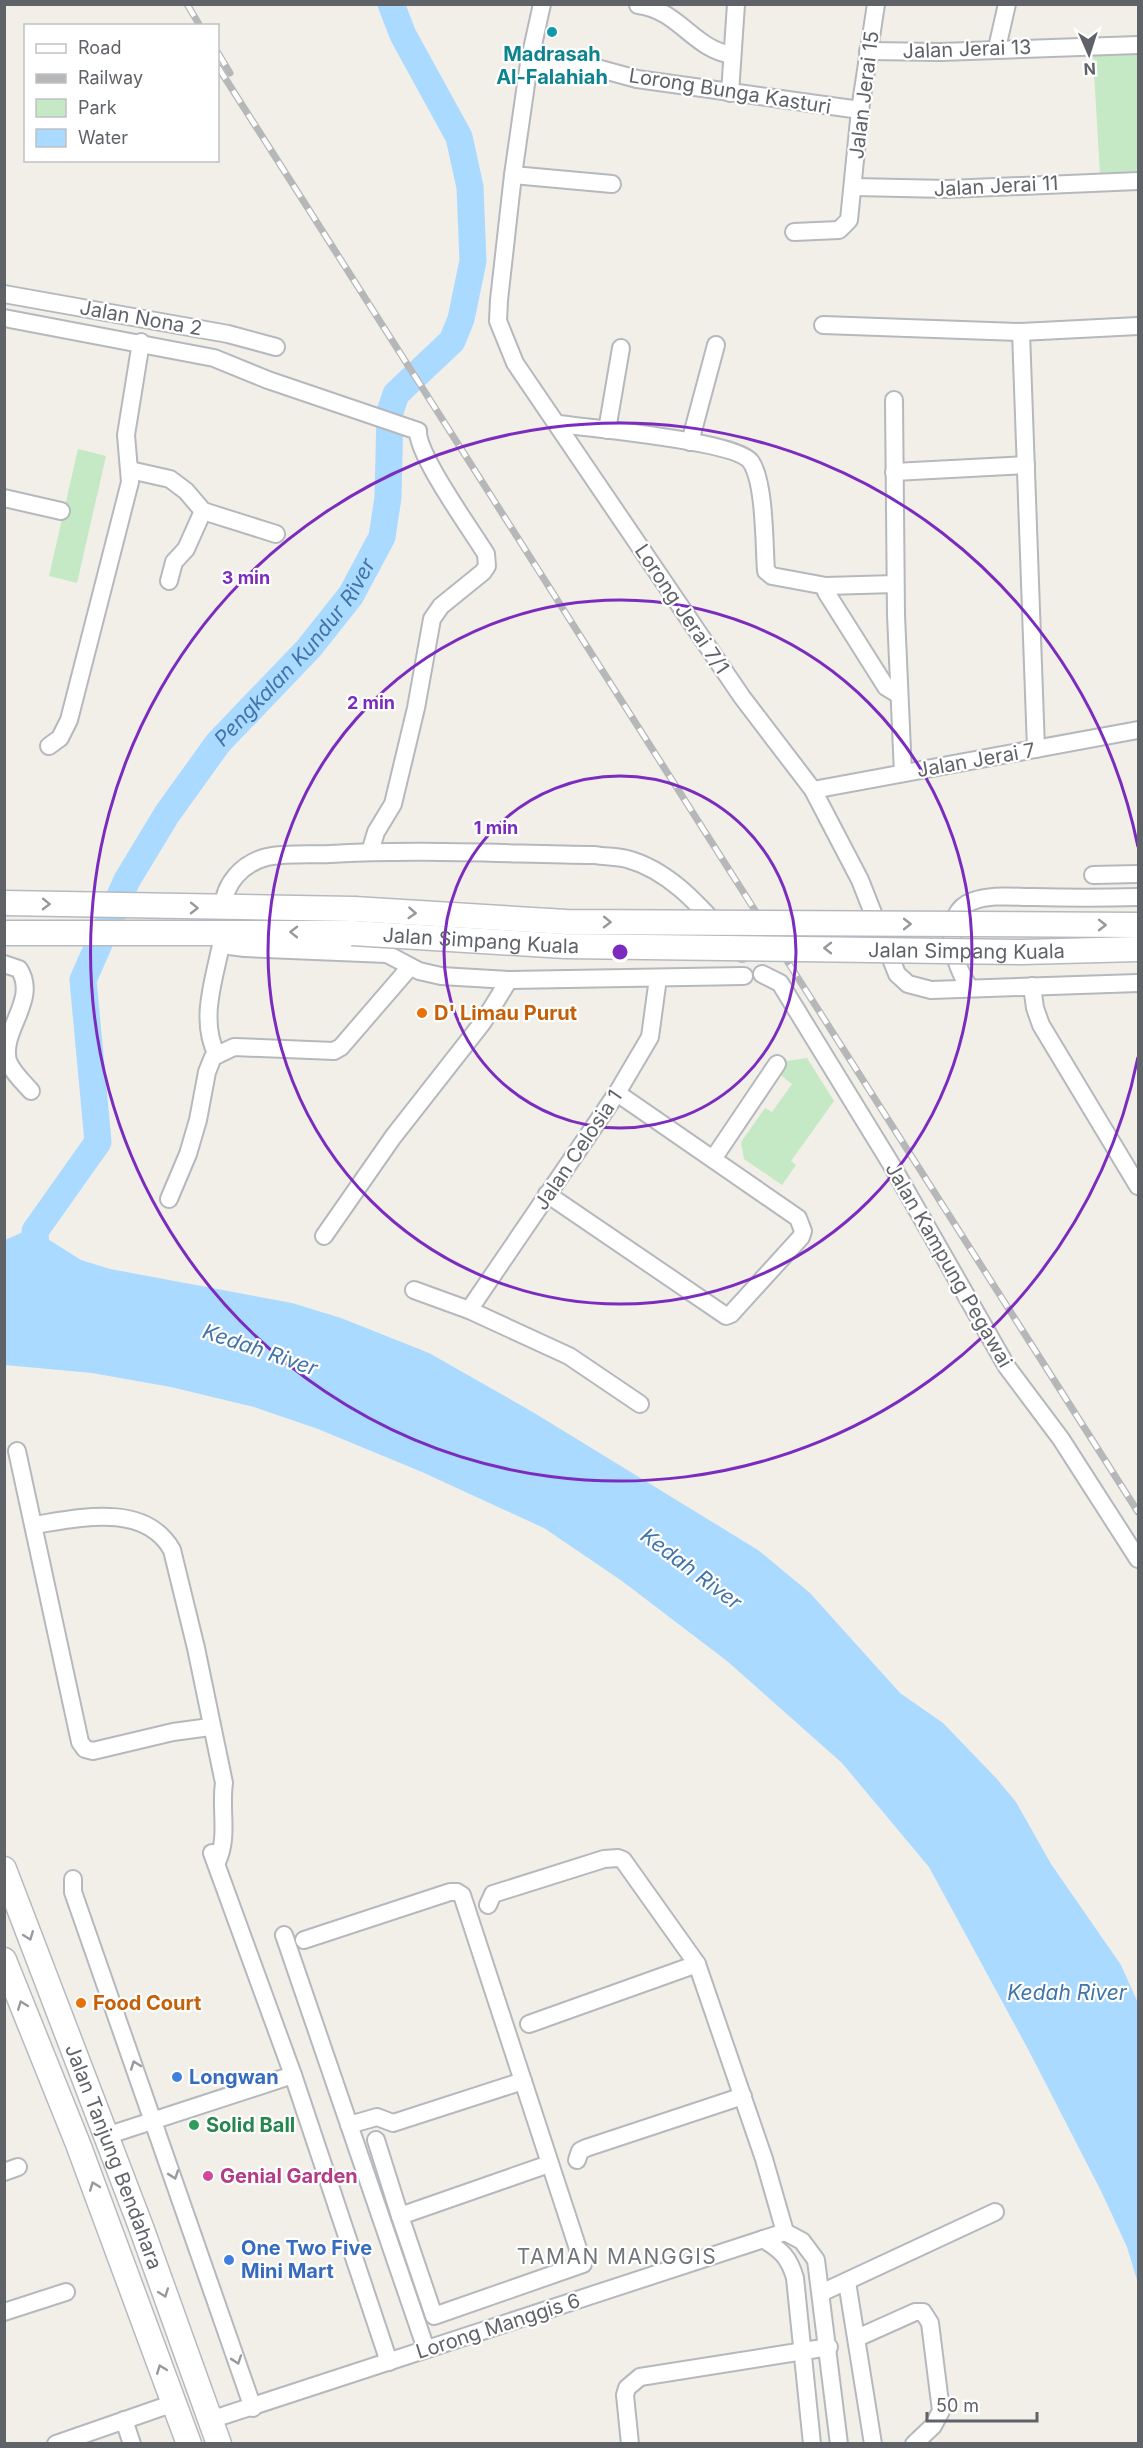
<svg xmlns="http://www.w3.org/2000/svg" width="1143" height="2448" font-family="Inter,sans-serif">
<rect width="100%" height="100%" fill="#f1efe8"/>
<g fill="#c5e8c5">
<polygon points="1138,54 1138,171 1100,173 1093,56"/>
<polygon points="78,449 106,456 77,583 49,576"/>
<polygon points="807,1058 834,1101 791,1161 796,1165 782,1185 744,1159 741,1142 765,1108 772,1112 792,1084 778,1073 787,1061"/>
</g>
<polygon fill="#aadaff" points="35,1231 81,1260 110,1269 292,1303 341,1318 429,1353 531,1411 758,1550 810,1593 900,1693 943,1723 996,1778 1016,1802 1051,1864 1121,1965 1138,2003 1138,2283 1127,2247 1101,2191 1029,2051 929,1867 842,1763 727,1661 622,1581 544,1528 422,1472 318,1429 254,1407 171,1387 92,1373 5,1365 5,1240 23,1232"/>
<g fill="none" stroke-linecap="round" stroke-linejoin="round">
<path stroke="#aadaff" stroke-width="27" id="s1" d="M37,1268l-2,-37 63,-89 -15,-162 44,-100 40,-66 51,-71 91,-95 42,-53 31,-58 6,-40 2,-85 6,-18 56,-53 9,-22 12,-58 -3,-74 -11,-50 -56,-102 -12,-31"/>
<g stroke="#b5b8bc" stroke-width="20">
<g id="street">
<polyline points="542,4 529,63 513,175 499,300 498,321 515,363 742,697 813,790 860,880 897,974 908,984 931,990 1138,983"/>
<path d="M638,5c41,5 55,44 94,50"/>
<polyline points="997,48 1007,4"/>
<polyline points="868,51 941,52 1138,45"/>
<polyline points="529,63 593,67 637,79 860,110"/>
<polyline points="730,93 736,4"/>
<polyline points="513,175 612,184"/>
<polyline points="854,187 948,189 1138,181"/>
<polyline points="794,232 839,230 849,220 860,110 876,4"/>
<polyline points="4,294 228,334 276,347"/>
<path d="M4,318l210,40 54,22 150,51c-1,24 54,100 68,123l1,12 -4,6 -42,34 -9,13 -16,89 -23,96 -17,28 -6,20"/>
<polyline points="823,325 1021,332 1138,326"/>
<polyline points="1021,332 1036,749"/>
<polyline points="894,400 896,615 903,773"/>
<path d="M558,424c31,4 179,17 193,38 14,21 13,81 15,109l6,5 54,10 69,-2"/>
<polyline points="607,430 621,348"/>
<polyline points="690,442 716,345"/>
<polyline points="130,470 170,479 186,491 203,511 276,534"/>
<polyline points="894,472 1026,465"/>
<polyline points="4,498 61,511"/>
<polyline points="169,581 174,562 186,549 203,511"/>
<polyline points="826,586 826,592 886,687 899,695"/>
<polyline points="49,746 60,738 69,720 130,482 126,435 141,342"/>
<polyline points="813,790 1138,730"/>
<polyline points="1093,875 1138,874"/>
<path d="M223,908c1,-24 19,-45 44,-51 19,-4 43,-2 63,-3 88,-5 177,0 265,1 10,2 22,1 32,4 49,13 82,59 115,94"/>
<polyline points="221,945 245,948 387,954 419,971 441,976 509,980 744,976"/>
<path d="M4,964l15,5c20,31 -19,61 -11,92 4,11 15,21 23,30"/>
<polyline points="762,974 780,983 891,1164 1007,1367 1061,1439 1138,1559"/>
<polyline points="1032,986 1035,1008 1041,1025 1138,1186"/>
<path d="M970,988c-16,-21 -32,-75 3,-87 18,-7 41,-4 60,-4 35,1 70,1 105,0"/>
<path d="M217,1055c-18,-34 -3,-75 4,-110"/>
<polyline points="713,1159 777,1064"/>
<polyline points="547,1194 726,1316 731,1314 801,1237 803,1231 798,1218 617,1093"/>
<polyline points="169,1199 188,1154 198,1120 207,1072 213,1057 234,1047 334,1051 341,1047 410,967"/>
<polyline points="324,1236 393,1137 483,1022 509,980"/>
<polyline points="414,1290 469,1310 569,1356 640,1404"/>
<polyline points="469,1310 617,1093 650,1037 658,978"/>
<polyline points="17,1451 80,1742 85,1749 93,1751 173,1732 210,1727"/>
<path d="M34,1525c45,-7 111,-23 138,25l24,98 28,135c-4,27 5,54 -7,79"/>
<polyline points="212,1853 293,2075 389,2362"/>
<polyline points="73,1879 73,1892 253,2408"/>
<polyline points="488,1905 493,1894 604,1859 618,1858 623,1860 697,1964 764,2159 785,2232"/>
<polyline points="284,1935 426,2349"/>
<polyline points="304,1940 450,1892 457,1892 462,1895 583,2264 434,2316 400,2216"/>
<polyline points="529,2024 697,1964"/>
<polyline points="349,2125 377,2117 393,2123 523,2081"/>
<polyline points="106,2136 293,2075"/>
<polyline points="376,2140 400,2216 549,2164"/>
<polyline points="577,2160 580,2151 586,2148 743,2096"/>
<polyline points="4,2172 18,2167"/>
<polyline points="785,2232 802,2241 816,2260 839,2444"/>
<path d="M763,2239c18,11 26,18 32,39l17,166"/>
<polyline points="847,2282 873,2444"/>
<polyline points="821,2293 995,2212"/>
<polyline points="4,2312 66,2292"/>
<polyline points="857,2338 915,2312 923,2312 930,2323 941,2411 933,2426 914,2444"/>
<polyline points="124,2420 132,2444"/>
<polyline points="210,2420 785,2232"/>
<polyline points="56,2444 174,2403"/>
<polyline points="630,2444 625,2395 627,2388 640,2377 829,2347"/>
</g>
</g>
<g stroke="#b6babf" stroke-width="27">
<g id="secondary">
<polyline points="4,903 354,909"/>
<polyline points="4,933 352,933"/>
<path id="s2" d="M4,1869l137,358 78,217"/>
<polyline points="4,1960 78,2144 189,2444"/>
</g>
</g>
<use href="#street" stroke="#fff" stroke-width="16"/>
<use href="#secondary" stroke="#fff" stroke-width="24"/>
<g stroke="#b6b7b8" stroke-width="7">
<g id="rail">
<polyline points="187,4 200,26"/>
<polyline points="218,53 230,73"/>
<polyline points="218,67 1138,1512"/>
</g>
</g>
<use href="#rail" stroke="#fff" stroke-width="4.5" stroke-dasharray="14" stroke-linecap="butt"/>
<g stroke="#b6babf" stroke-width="27" stroke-linecap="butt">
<g id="secondary-bridge">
<polyline points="354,909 566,922 1138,925"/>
<path id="s3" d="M352,933l213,13 457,6 116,-3"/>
</g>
</g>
<use href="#secondary-bridge" stroke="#fff" stroke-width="24"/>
</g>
<defs><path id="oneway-chevron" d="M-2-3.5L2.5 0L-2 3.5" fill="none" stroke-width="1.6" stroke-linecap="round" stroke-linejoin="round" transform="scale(1.5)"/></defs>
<g stroke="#979a9d">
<use href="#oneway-chevron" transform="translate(46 904) rotate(1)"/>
<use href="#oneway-chevron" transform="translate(194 908) rotate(1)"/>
<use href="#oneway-chevron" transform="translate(412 913) rotate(4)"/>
<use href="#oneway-chevron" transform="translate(607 922) rotate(1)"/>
<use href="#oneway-chevron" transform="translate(907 924)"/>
<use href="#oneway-chevron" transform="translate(1102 925)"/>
<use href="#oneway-chevron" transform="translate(294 932) rotate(-179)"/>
<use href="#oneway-chevron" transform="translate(828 948) rotate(-180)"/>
<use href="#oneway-chevron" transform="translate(29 1936) rotate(69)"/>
<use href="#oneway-chevron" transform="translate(22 2005) rotate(-111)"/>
<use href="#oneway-chevron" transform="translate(135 2065) rotate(-110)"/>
<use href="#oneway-chevron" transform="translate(174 2175) rotate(71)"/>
<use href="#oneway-chevron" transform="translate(94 2186) rotate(-110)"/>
<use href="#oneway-chevron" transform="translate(164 2293) rotate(70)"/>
<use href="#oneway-chevron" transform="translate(237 2360) rotate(71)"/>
<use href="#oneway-chevron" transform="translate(161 2369) rotate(-111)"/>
</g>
<g fill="none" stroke="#7b2cbf" stroke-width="3">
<circle cx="620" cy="952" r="176"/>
<circle cx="620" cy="952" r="352"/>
<path d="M1138 1057A529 529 0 1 1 1138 847"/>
</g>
<circle fill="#0f9aa8" stroke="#fff" stroke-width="2" cx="552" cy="32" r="6"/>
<g fill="#e8710a" stroke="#fff" stroke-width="2">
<circle cx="422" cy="1013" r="6"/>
<circle cx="81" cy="2003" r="6"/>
</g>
<g fill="#3f7fe0" stroke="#fff" stroke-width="2">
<circle cx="177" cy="2077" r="6"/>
<circle cx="229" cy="2260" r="6"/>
</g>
<circle fill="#2e9e5b" stroke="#fff" stroke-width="2" cx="194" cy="2125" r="6"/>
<circle fill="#d1479c" stroke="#fff" stroke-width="2" cx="208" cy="2176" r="6"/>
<g text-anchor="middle" stroke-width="4.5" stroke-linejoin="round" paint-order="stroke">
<g font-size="20" fill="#5f6368" stroke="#fff">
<text transform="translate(967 49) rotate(-2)" y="7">Jalan Jerai 13</text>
<text transform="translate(730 91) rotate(9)" y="7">Lorong Bunga Kasturi</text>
<text transform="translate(864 95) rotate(-83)" y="7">Jalan Jerai 15</text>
<text transform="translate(996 186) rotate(-3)" y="7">Jalan Jerai 11</text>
<text transform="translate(141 318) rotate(10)" y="7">Jalan Nona 2</text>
<text transform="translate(682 609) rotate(56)" y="7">Lorong Jerai 7/1</text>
<text transform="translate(976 760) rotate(-10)" y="7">Jalan Jerai 7</text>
<text dy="7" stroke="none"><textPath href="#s3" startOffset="129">Jalan Simpang Kuala</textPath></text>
<text dy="7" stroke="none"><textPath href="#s3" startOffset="615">Jalan Simpang Kuala</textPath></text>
<text transform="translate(578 1150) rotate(-56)" y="7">Jalan Celosia 1</text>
<text transform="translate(949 1265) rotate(60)" y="7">Jalan Kampung Pegawai</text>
<text dy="7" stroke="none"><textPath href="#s2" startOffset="308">Jalan Tanjung Bendahara</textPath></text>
<text transform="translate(498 2326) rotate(-18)" y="7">Lorong Manggis 6</text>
</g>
<g font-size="20" font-weight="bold" fill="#0d838f" stroke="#fff">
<text x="552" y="61">Madrasah<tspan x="552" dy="23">Al-Falahiah</tspan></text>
</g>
<g font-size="20" font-weight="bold" fill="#c56008" stroke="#fff" text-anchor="start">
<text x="434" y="1020">D' Limau Purut</text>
<text x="93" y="2010">Food Court</text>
</g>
<g font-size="20" font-weight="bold" fill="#366cbe" stroke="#fff" text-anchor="start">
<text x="189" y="2084">Longwan</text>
<text x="241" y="2255">One Two Five<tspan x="241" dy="23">Mini Mart</tspan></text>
</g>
<g font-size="20" font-weight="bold" fill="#27864d" stroke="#fff" text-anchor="start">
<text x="206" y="2132">Solid Ball</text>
</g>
<g font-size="20" font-weight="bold" fill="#b23c85" stroke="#fff" text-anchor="start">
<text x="220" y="2183">Genial Garden</text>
</g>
<g font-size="21" font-style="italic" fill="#4174aa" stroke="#fff">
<text dy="7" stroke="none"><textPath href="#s1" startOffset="702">Pengkalan Kundur River</textPath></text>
<text transform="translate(260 1350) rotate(19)" y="7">Kedah River</text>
<text transform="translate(691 1569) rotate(37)" y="7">Kedah River</text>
<text x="1067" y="2000">Kedah River</text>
</g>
<g font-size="21" letter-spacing="1.5" fill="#70757a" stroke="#fff">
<text x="617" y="2264">TAMAN MANGGIS</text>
</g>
</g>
<circle cx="620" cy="952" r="9" fill="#7b2cbf" stroke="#fff" stroke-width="3"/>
<g font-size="18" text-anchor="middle" font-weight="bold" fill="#7b2cbf" stroke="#fff" stroke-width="4.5" stroke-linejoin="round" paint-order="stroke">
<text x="246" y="584">3 min</text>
<text x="371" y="709">2 min</text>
<text x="496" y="834">1 min</text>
</g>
<rect width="1143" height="2448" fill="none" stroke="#5f6368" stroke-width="12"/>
<rect x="24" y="24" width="195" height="138" fill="#ffffff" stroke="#bfc1c3" stroke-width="1.5"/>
<rect x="36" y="44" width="30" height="9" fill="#ffffff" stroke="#bfc1c3" stroke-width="1.5"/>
<text x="78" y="54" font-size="18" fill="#5f6368">Road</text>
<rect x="36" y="74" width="30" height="9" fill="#b6b7b8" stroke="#bfc1c3" stroke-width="1.5"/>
<text x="78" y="84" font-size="18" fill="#5f6368">Railway</text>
<rect x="36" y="99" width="30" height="18" fill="#c5e8c5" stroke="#bfc1c3" stroke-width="1.5"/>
<text x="78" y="114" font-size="18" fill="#5f6368">Park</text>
<rect x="36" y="129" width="30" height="18" fill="#aadaff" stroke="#bfc1c3" stroke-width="1.5"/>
<text x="78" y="144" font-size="18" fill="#5f6368">Water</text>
<g transform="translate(1089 54) rotate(177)" stroke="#ffffff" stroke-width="4.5" paint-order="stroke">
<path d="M0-4.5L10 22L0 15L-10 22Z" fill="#5f6368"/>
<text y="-9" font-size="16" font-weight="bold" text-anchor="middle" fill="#5f6368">N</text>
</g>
<path d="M927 2412v9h110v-9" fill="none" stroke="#5f6368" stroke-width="3"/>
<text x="936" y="2412" font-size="18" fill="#5f6368" stroke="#ffffff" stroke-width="4.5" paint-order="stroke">50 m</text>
</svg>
